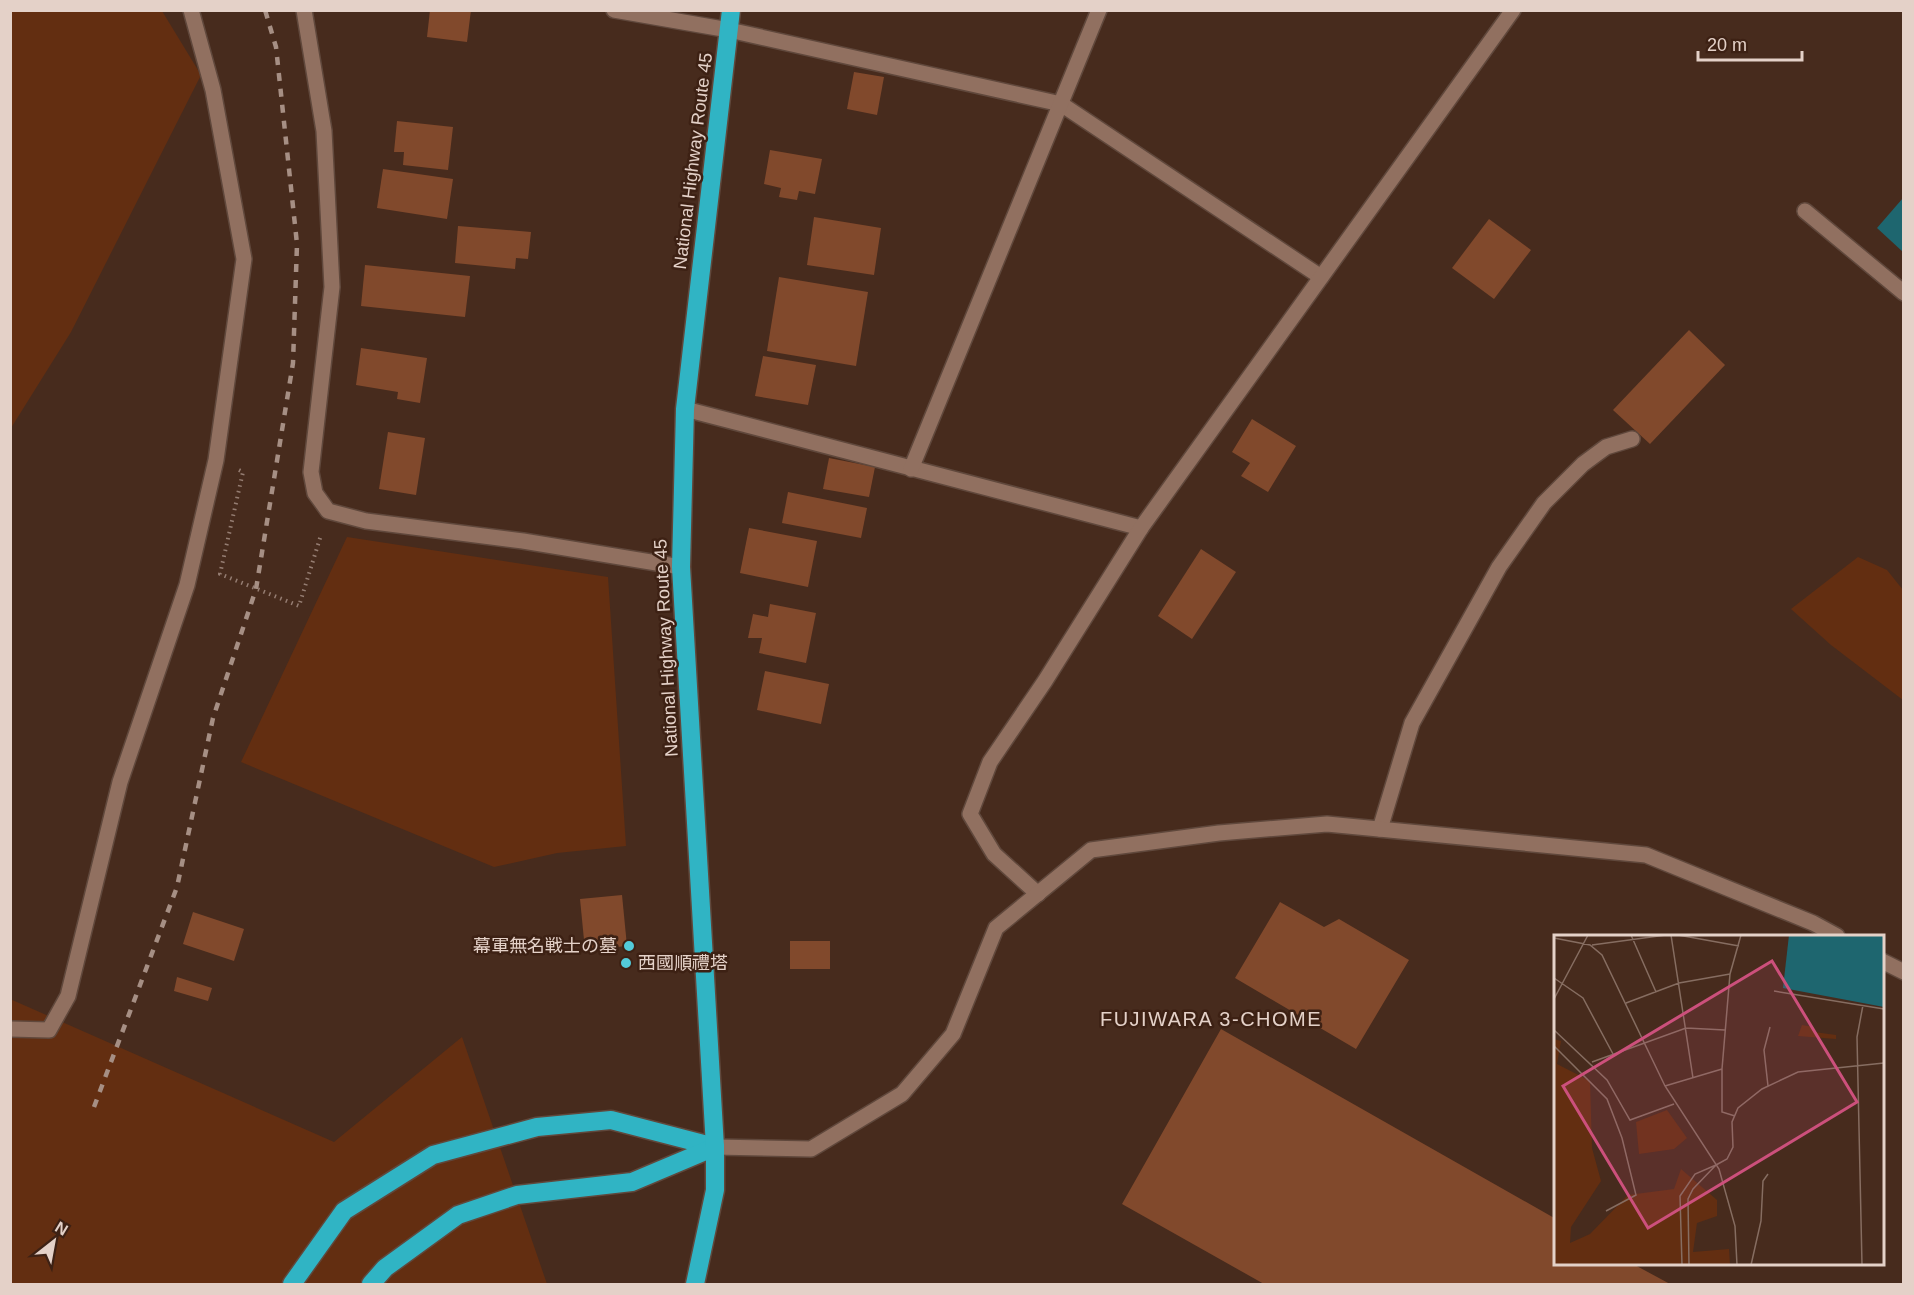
<svg xmlns="http://www.w3.org/2000/svg" width="1914" height="1295" font-family="Arial,'Noto Sans JP',sans-serif">
<rect width="100%" height="100%" fill="#472b1d"/>
<g fill="#632e11">
<polygon points="10,11 162,11 201,75 71,332 11,428"/>
<polygon points="347,537 608,577 626,846 557,853 494,867 241,762"/>
<polygon points="1858,557 1887,570 1903,590 1903,700 1831,645 1791,609"/>
<polygon points="10,999 334,1142 462,1037 547,1284 11,1284"/>
</g>
<polygon fill="#1e666f" points="1903,198 1903,252 1877,228"/>
<g fill="#81492c">
<polygon points="430,10 471,10 467,42 427,37"/>
<polygon points="854,72 884,77 877,115 847,109"/>
<polygon points="397,121 453,127 448,170 403,165 404,152 394,152"/>
<polygon points="770,150 822,159 815,194 799,191 797,200 779,197 781,188 764,184"/>
<polygon points="383,169 453,179 447,219 377,208"/>
<polygon points="814,217 881,228 874,275 807,265"/>
<polygon points="1489,219 1531,250 1494,299 1452,268"/>
<polygon points="458,226 531,232 528,259 516,258 515,269 455,263"/>
<polygon points="365,265 470,276 465,317 361,306"/>
<polygon points="779,277 868,292 856,366 767,351"/>
<polygon points="1689,330 1725,365 1650,444 1613,410"/>
<polygon points="361,348 427,358 420,403 397,399 398,392 356,385"/>
<polygon points="763,356 816,365 808,405 755,396"/>
<polygon points="1252,419 1296,446 1268,492 1241,476 1250,463 1232,452"/>
<polygon points="388,432 425,438 416,495 379,489"/>
<polygon points="829,458 875,467 869,497 823,489"/>
<polygon points="788,492 867,508 861,538 782,523"/>
<polygon points="749,528 817,541 808,587 740,573"/>
<polygon points="1201,549 1236,572 1192,639 1158,616"/>
<polygon points="770,604 816,613 806,663 759,653 762,638 748,638 753,614 768,617"/>
<polygon points="765,671 829,684 821,724 757,710"/>
<polygon points="622,895 627,946 585,950 580,899"/>
<polygon points="1280,902 1324,927 1339,919 1409,960 1356,1049 1235,978"/>
<polygon points="193,912 244,929 234,961 183,944"/>
<rect x="790" y="941" width="40" height="28"/>
<polygon points="177,977 212,988 208,1001 174,991"/>
<polygon points="1221,1029 1556,1219 1556,1264 1633,1264 1670,1284 1264,1284 1122,1204"/>
</g>
<g fill="none" stroke-linecap="round" stroke-linejoin="round">
<g stroke="#60483c" stroke-width="18">
<g id="street">
<polyline points="304,10 324,131 332,287 311,472 315,493 328,511 366,521 523,541 681,567"/>
<polyline points="614,10 729,30 1061,104 1321,277"/>
<polyline points="1805,211 1904,293"/>
<polyline points="685,409 1141,528"/>
<polyline points="911,469 1099,10"/>
<polyline points="1380,829 1412,723 1499,567 1544,503 1583,464 1606,447 1632,439"/>
<polyline points="1038,894 994,854 970,814 990,762 1045,681 1141,528 1513,10"/>
<polyline points="10,1029 49,1030 68,996 120,782 187,585 216,460 244,259 213,90 191,10"/>
</g>
</g>
<g stroke="#60483c" stroke-width="18">
<g id="secondary">
<polyline points="1882,961 1904,972"/>
<polyline points="715,1147 811,1149 902,1094 953,1034 996,928 1091,850 1219,833 1327,824 1646,855 1813,923 1837,936"/>
</g>
</g>
<g stroke="#60483c" stroke-width="21">
<g id="highway">
<polyline points="292,1284 344,1211 433,1155 537,1127 611,1120 715,1147"/>
<polyline points="371,1284 385,1268 458,1215 517,1195 632,1182 715,1147"/>
<polyline points="695,1284 715,1190 715,1147 681,567 685,409 731,10"/>
</g>
</g>
<polyline stroke="#957d72" stroke-width="4" stroke-dasharray="1.5 4.5" stroke-linecap="butt" points="239,470 243,472 220,574 299,606 321,535"/>
<use href="#street" stroke="#917060" stroke-width="15"/>
<use href="#secondary" stroke="#917060" stroke-width="15"/>
<use href="#highway" stroke="#30b4c4" stroke-width="18"/>
<polyline stroke="#a68f84" stroke-width="4.5" stroke-dasharray="8 8" stroke-linecap="butt" points="94,1107 177,887 213,718 256,589 293,363 297,244 276,47 265,10"/>
</g>
<g fill="#53cbda" stroke="#3d2114" stroke-width="2">
<circle cx="629" cy="946" r="6"/>
<circle cx="626" cy="963" r="6"/>
</g>
<g text-anchor="middle" stroke-width="5" stroke-linejoin="round" paint-order="stroke">
<g font-size="18" fill="#e4d1c8" stroke="#3d2114">
<text transform="translate(693 161) rotate(-83)" y="6">National Highway Route 45</text>
<text transform="translate(666 648) rotate(-93)" y="6">National Highway Route 45</text>
</g>
<g font-size="18" fill="#e4d1c8" stroke="#3d2114" text-anchor="end">
<text x="617" y="952">幕軍無名戦士の墓</text>
<text x="638" y="969" text-anchor="start">西國順禮塔</text>
</g>
<g font-size="20" letter-spacing="1.5" fill="#e4d1c8" stroke="#3d2114">
<text x="1211" y="1026">FUJIWARA 3-CHOME</text>
</g>
</g>
<g transform="translate(1554 935)">
<rect width="330" height="330" fill="#472b1d"/>
<path d="M248,90l11,2 1,5 22,3v4l-38,-3zM0,104l7,2 -4,23 33,17 2,67 9,33 -30,46 -1,16 20,-9 38,-39 46,-6 7,-20 36,31v16l-20,7 -4,29 36,-3 1,16h-176zM113,175l20,28 -13,11 -35,5 -3,-32z" fill="#632e11"/>
<path d="M235,0h95v72l-101,-19z" fill="#1e666f"/>
<path fill="none" stroke="#866d61" stroke-width="1.5" d="M77,0l25,57M117,0l22,143M124,0l61,11M0,3l36,7 12,10 63,131 54,83 16,57 2,39M38,10l74,-10M0,43l29,20 30,56M220,56l110,18M0,64l34,-64M72,68l53,-20 51,-9M0,95l53,50 23,40 44,-16M0,111l53,53 15,39 14,57 -30,16M38,127l94,-34 39,2M111,151l57,-17M214,151l-4,-36 6,-23M181,181l-13,-4v-43l8,-95 11,-39M162,230l11,-6 6,-12 -1,-25 6,-14 24,-19 36,-17 86,-9M128,330l-2,-69 15,-22 21,-9M135,330l-1,-66 5,-10 23,-24M197,330l10,-44 2,-40 5,-7M308,330l-5,-228 6,-32"/>
<path fill="#cc507c" fill-opacity="0.15" stroke="#cc507c" stroke-width="3" d="M218,26l85,141 -209,126 -85,-142z"/>
<rect width="330" height="330" fill="none" stroke="#e4d1c8" stroke-width="3"/>
</g>
<rect width="1914" height="1295" fill="none" stroke="#e4d1c8" stroke-width="24"/>
<g transform="translate(54 1241) rotate(31)" stroke="#3d2114" stroke-width="4.5" paint-order="stroke">
<path d="M0-4.5L10 22L0 15L-10 22Z" fill="#e4d1c8"/>
<text y="-9" font-size="16" font-weight="bold" text-anchor="middle" fill="#e4d1c8">N</text>
</g>
<path d="M1698 51v9h104v-9" fill="none" stroke="#e4d1c8" stroke-width="3"/>
<text x="1707" y="51" font-size="18" fill="#e4d1c8" stroke="#3d2114" stroke-width="4.5" paint-order="stroke">20 m</text>
</svg>
